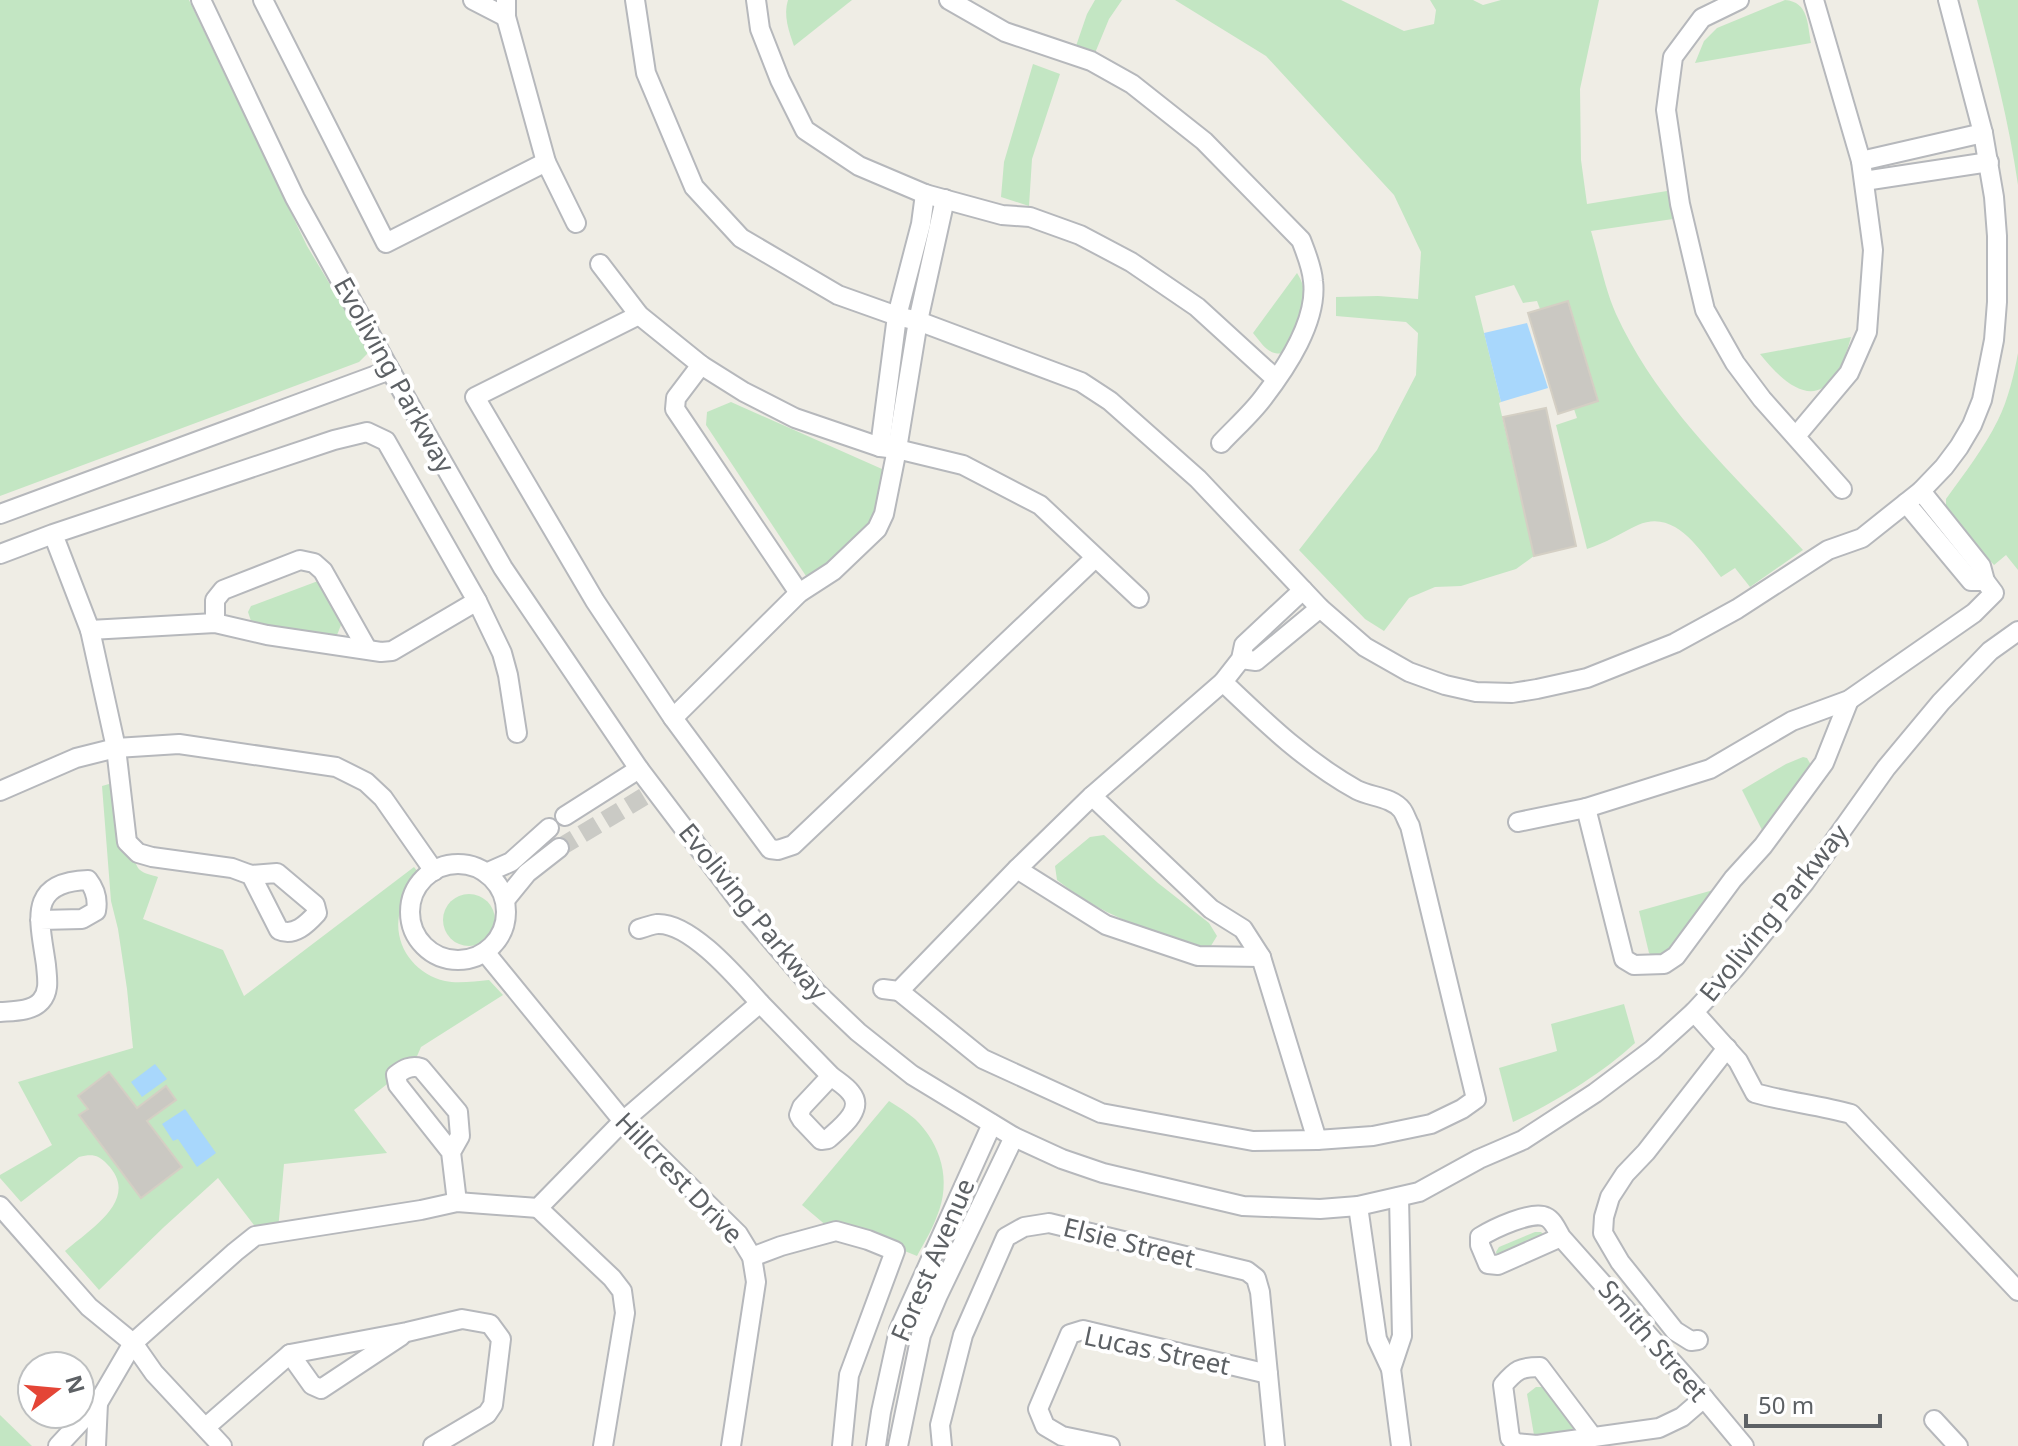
<svg xmlns="http://www.w3.org/2000/svg" width="2018" height="1446" font-family="'Noto Sans',sans-serif">
<rect width="100%" height="100%" fill="#efede5"/>
<g fill="#c3e6c3">
<polygon points="0,0 189,0 307,246 370,351 359,362 0,496"/>
<path d="M788,0h64l-58,46c-5,-14 -11,-31 -6,-46z"/>
<polygon points="1095,0 1122,0 1109,19 1095,53 1076,46 1087,14"/>
<path d="M1175,0h166l63,31 30,-7 2,-14 -6,-10h43l10,5 18,-5h98l-19,89 1,71 6,44 80,-13 6,28 -82,12c8,27 14,58 25,83 43,94 119,161 187,236l-53,37 -15,-19 -14,9c-19,-24 -45,-69 -83,-52 -17,8 -32,18 -51,24l-31,-124 21,-7 -3,-9 24,-8 -30,-99 -28,7 -3,-8 -14,2 -9,-18 -39,11 26,106 -2,1 35,153 -18,13 -55,17 -26,1 -26,11 -25,33 -19,-12 -66,-69 78,-100 39,-75 2,-42 -12,-11 -70,-6v-19l42,-1 40,3 3,-47 -27,-57 -128,-139z"/>
<path d="M1785,0c24,2 22,24 26,43l-116,20 9,-22 13,-13z"/>
<path d="M1977,0h41v185c-9,-63 -25,-124 -41,-185z"/>
<polygon points="1033,64 1060,74 1032,159 1029,206 1001,197 1004,162"/>
<path d="M1297,273c18,28 0,53 -11,80 -18,3 -22,-7 -33,-20z"/>
<path d="M1851,337c-18,68 -49,70 -91,17z"/>
<path d="M2018,353v217l-12,-15 -12,10 -45,-50 -3,-9v-7c18,-25 38,-51 52,-79 10,-20 16,-45 20,-67z"/>
<polygon points="731,402 882,469 877,526 814,579 806,576 706,425 707,412"/>
<polygon points="318,581 343,620 337,635 253,627 248,612 251,606"/>
<polygon points="1803,757 1807,758 1811,765 1808,777 1765,836 1742,790 1786,764"/>
<path d="M123,780c2,16 7,82 17,90 4,4 13,5 18,7l-15,42 80,31 21,46 170,-129 8,10c-8,10 -17,18 -21,31 -11,33 12,66 44,73 13,3 31,0 44,-1l14,15 -82,52 -7,16 -60,47 33,43 -103,11 -6,66 -15,7 -45,-59 -54,49 -65,63 -34,-39c24,-21 77,-52 42,-87 -9,-10 -16,-10 -28,-7l-58,45 -21,-24v-3l52,-30 -34,-63 115,-34 -6,-59 -9,-60 -7,-28 -9,-115z"/>
<path d="M1104,835l54,48 51,40 8,13 -8,13 -11,-1c-53,-19 -97,-33 -141,-68l-2,-14 35,-29z"/>
<polygon points="1731,885 1674,953 1656,959 1649,953 1639,911"/>
<circle cx="469" cy="920" r="26"/>
<path d="M1624,1004l11,39c-32,30 -83,61 -122,79l-14,-54 58,-17 -6,-27z"/>
<path d="M889,1101c8,5 18,11 26,18 26,25 37,62 22,97 -5,14 -13,27 -20,40l-47,-19 -36,-5 -32,-27z"/>
<polygon points="1535,1232 1541,1232 1546,1237 1497,1257 1496,1252 1499,1247"/>
<polygon points="1536,1387 1547,1387 1577,1427 1574,1437 1542,1441 1534,1435 1527,1394"/>
<polygon points="0,1415 32,1446 0,1446"/>
</g>
<g fill="#a8d7fc">
<polygon points="1527,323 1548,388 1501,402 1484,333"/>
<polygon points="155,1064 167,1079 142,1097 131,1082"/>
<polygon points="185,1109 216,1153 197,1167 178,1139 173,1141 162,1124"/>
</g>
<g fill="#cac8c2" stroke="#d4cfc4" stroke-width="2">
<polygon points="1568,301 1598,401 1558,414 1528,313"/>
<polygon points="1546,408 1576,546 1534,556 1503,417"/>
<polygon points="109,1072 137,1108 166,1086 176,1100 147,1121 182,1167 141,1198 79,1115 88,1109 78,1096"/>
</g>
<g fill="none" stroke-linecap="round" stroke-linejoin="round">
<polyline stroke="#cacac5" stroke-width="18" stroke-dasharray="18 9" stroke-linecap="butt" points="559,848 655,790"/>
<g stroke="#b6b8bc" stroke-width="22">
<g id="minor">
<polyline points="201,0 295,198 390,370 503,568 639,769 748,913 816,992 858,1032 912,1075 1014,1137 1062,1159 1103,1173 1243,1206 1320,1209 1358,1206 1419,1192 1479,1159 1523,1140 1595,1093 1652,1050 1694,1012 1734,969 1805,882 1886,768 1941,702 1990,651 2018,631"/>
<polyline points="263,0 386,243 546,162"/>
<polyline points="473,0 506,17"/>
<polyline points="506,0 506,17 546,162 576,223"/>
<polyline points="635,0 646,73 694,187 741,238 838,295 897,316 918,321 1081,382 1110,401 1198,479 1320,608 1365,647 1409,672 1445,685 1476,692 1512,693 1537,689 1587,678 1675,643 1737,609 1828,550 1862,538 1921,491 1944,467 1959,447 1972,425 1982,400 1994,340 1997,302 1997,236 1994,197 1983,133 1948,0"/>
<polyline points="756,0 760,29 780,80 805,130 859,166 925,194 1002,215 1030,217 1080,235 1131,262 1197,307 1276,379"/>
<path d="M949,0l56,32 86,29 41,23 72,57 97,99c5,13 11,27 12,41 5,40 -27,87 -50,117 -12,16 -28,30 -42,45"/>
<polyline points="1739,0 1702,18 1673,57 1666,110 1680,204 1705,310 1735,363 1762,399 1842,489"/>
<polyline points="1861,161 1983,133"/>
<polyline points="1864,181 1989,162"/>
<polyline points="600,264 639,315 701,365 744,392 795,418 880,447 897,449 963,465 1040,505 1139,598"/>
<polyline points="639,315 475,397 595,601 673,718 770,849 778,850 793,845 1095,558"/>
<polyline points="701,365 676,398 675,409 799,593"/>
<polyline points="1796,436 1849,373 1867,332 1873,250 1861,161 1814,0"/>
<polyline points="880,447 897,316 921,224 925,194"/>
<polyline points="1906,503 1971,581 1985,581"/>
<polyline points="0,514 390,370"/>
<polyline points="0,554 53,534 334,440 367,432 386,441 477,601 392,651 381,652 267,635 215,623 90,630 53,534"/>
<polyline points="477,601 502,653 508,675 517,733"/>
<polyline points="215,623 215,600 223,590 300,560 314,563 323,571 367,649"/>
<path d="M90,630l26,118 11,94 11,11 14,4 80,11 19,7 26,-2 38,32 2,8c-10,11 -23,24 -38,17l-28,-55"/>
<polyline points="1241,659 1256,661 1320,608"/>
<polyline points="673,718 799,593 833,571 877,529 884,514 897,449 918,321 945,199"/>
<polyline points="0,791 76,758 116,748 179,744 336,767 366,782 383,798 434,871"/>
<polyline points="1092,796 1211,909 1243,929 1261,957 1317,1140"/>
<polyline points="1586,808 1624,959 1634,965 1664,964 1676,956 1733,879 1763,846 1824,763 1849,700"/>
<polyline points="565,816 639,769"/>
<polyline points="1518,822 1586,808 1710,769 1792,721 1849,700 1974,613 1994,593 1985,581 1981,566 1921,491"/>
<circle cx="458" cy="912" r="48"/>
<polyline points="1017,869 1106,925 1198,956 1261,957"/>
<polyline points="486,873 511,862 549,828"/>
<polyline points="505,900 527,873 559,848"/>
<polyline points="485,952 623,1121 738,1234 752,1257 756,1282 731,1446"/>
<polyline points="883,989 899,991 1017,869 1092,796 1223,682 1241,659 1244,645 1303,590"/>
<path d="M899,991l84,68 118,54 152,28 64,-1 56,-4 58,-12 31,-15 14,-10 -66,-273c-3,-5 -5,-12 -8,-16 -10,-13 -31,-13 -45,-20 -52,-29 -91,-67 -134,-108"/>
<path d="M760,1003l71,73 -29,31 -3,8 3,5 19,20 7,-1c12,-11 37,-29 23,-46 -5,-7 -14,-12 -20,-17"/>
<path d="M0,1012c13,-1 31,0 41,-11 9,-10 6,-23 5,-36 -6,-44 -20,-83 42,-85 7,9 10,20 8,31l-14,8 -42,1"/>
<path d="M1694,1012l44,49 17,32c31,9 64,12 96,21l167,177"/>
<path d="M451,1152l9,-16 -2,-24 -37,-44c-10,-3 -17,1 -25,7l2,10 53,67 6,50"/>
<polyline points="0,1206 89,1307 133,1343 154,1373 222,1446"/>
<polyline points="1358,1206 1377,1339 1391,1369 1401,1446"/>
<polyline points="538,1208 612,1278 622,1291 625,1313 603,1446"/>
<path d="M1561,1237l-63,28 -10,-1 -8,-19v-8c13,-8 52,-27 66,-20 7,3 11,13 15,20l143,161 40,48"/>
<polyline points="752,1257 781,1246 836,1231 868,1240 895,1251 849,1375 842,1446"/>
<polyline points="1698,1340 1691,1341 1675,1331 1620,1262 1603,1233 1604,1217 1610,1197 1625,1174 1646,1152 1727,1048"/>
<polyline points="290,1354 312,1385 321,1389 401,1336"/>
<polyline points="1391,1369 1402,1336 1399,1197"/>
<polyline points="1934,1420 1958,1446"/>
<polyline points="206,1427 290,1354 407,1332 462,1319 490,1324 501,1339 493,1405 487,1414 433,1446"/>
<path d="M1592,1436l-52,-69c-20,0 -24,3 -37,18l7,53 6,5 21,2 122,-17 23,-11 22,-19"/>
<path d="M58,1446l40,-43 35,-60 102,-91 20,-16 166,-26 36,-8 81,6 85,-87 137,-118c-21,-23 -69,-81 -103,-79 -6,1 -12,3 -18,5"/>
<polyline points="96,1446 98,1403"/>
<polyline points="876,1446 881,1412 899,1330 992,1124"/>
<polyline points="898,1446 921,1335 938,1295 1014,1137"/>
<polyline points="942,1446 940,1425 963,1335 1006,1237 1024,1227 1049,1223 1247,1271 1256,1278 1260,1292 1275,1446"/>
<polyline points="1110,1446 1062,1436 1045,1426 1038,1409 1070,1334 1083,1330 1268,1374"/>
</g>
</g>
<use href="#minor" stroke="#fff" stroke-width="18"/>
</g>
<g text-anchor="middle" stroke-width="8" stroke-linejoin="round" paint-order="stroke">
<g font-size="26" fill="#5d6165" stroke="#fff">
<text transform="translate(394 375) rotate(61)" y="9">Evoliving Parkway</text>
<text transform="translate(753 912) rotate(51)" y="9">Evoliving Parkway</text>
<text transform="translate(1774 913) rotate(-51)" y="9">Evoliving Parkway</text>
<text transform="translate(679 1178) rotate(46)" y="9">Hillcrest Drive</text>
<text transform="translate(1129 1243) rotate(14)" y="9">Elsie Street</text>
<text transform="translate(933 1260) rotate(-67)" y="9">Forest Avenue</text>
<text transform="translate(1653 1341) rotate(49)" y="9">Smith Street</text>
<text transform="translate(1157 1351) rotate(12)" y="9">Lucas Street</text>
</g>
</g>
<g transform="translate(56 1390) rotate(74)"><circle r="38" fill="#ffffff" stroke="#bec0c1" stroke-width="2"/>
<path d="M0-6L14 30L0 20L-14 30Z" fill="#e44536"/>
<text y="-12" font-size="22" font-weight="bold" text-anchor="middle" fill="#5d6165">N</text>
</g>
<path d="M1746 1414v12h134v-12" fill="none" stroke="#5d6165" stroke-width="4"/>
<text x="1758" y="1414" font-size="24" fill="#5d6165" stroke="#ffffff" stroke-width="6" paint-order="stroke">50 m</text>
</svg>
